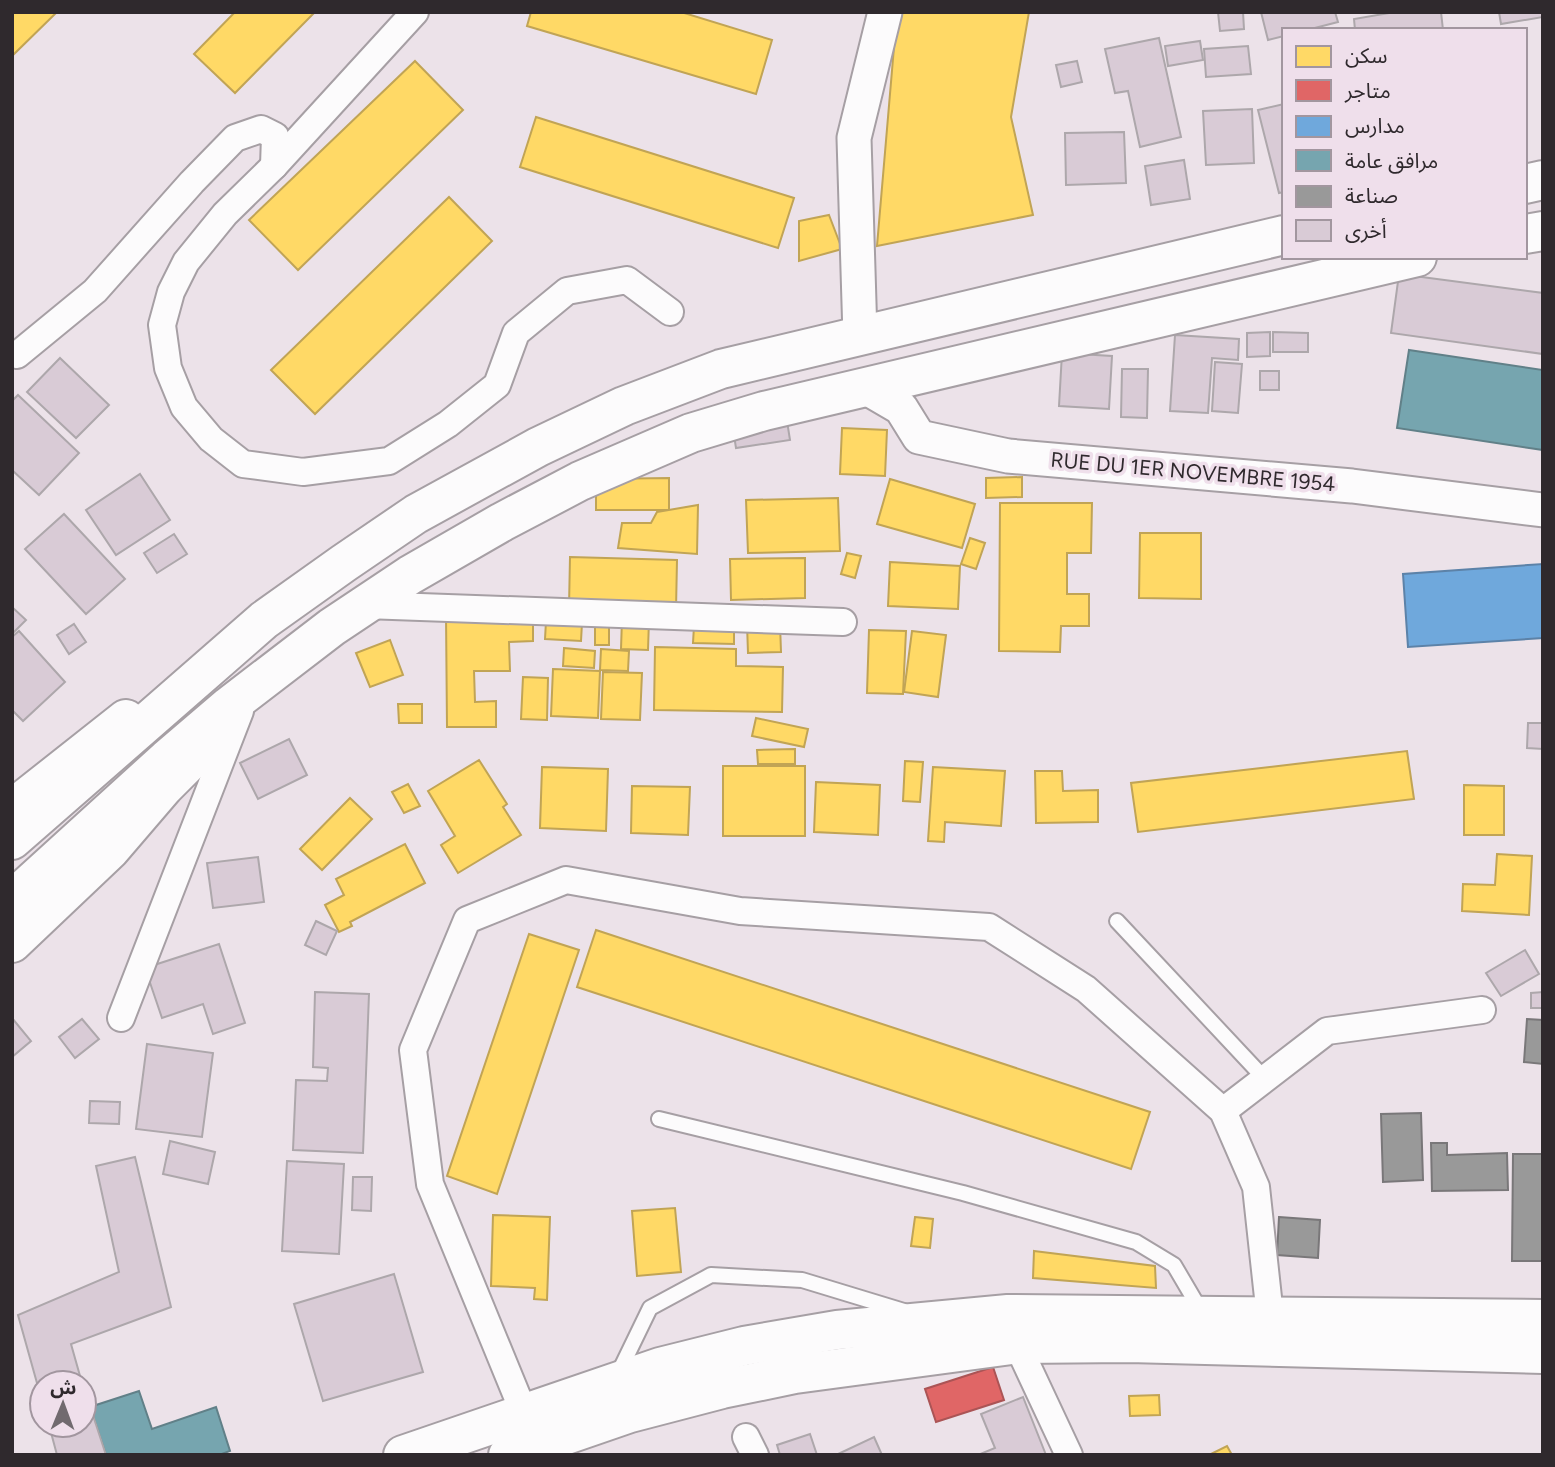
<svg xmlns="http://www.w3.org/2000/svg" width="1555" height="1467" font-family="Figtree,'Noto Sans Arabic',sans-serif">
<rect width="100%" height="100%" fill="#ece2e9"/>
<g fill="#ffd966" stroke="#c1a455" stroke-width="2">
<polygon points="12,12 57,12 12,56"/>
<polygon points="235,12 315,12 235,93 194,54"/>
<polygon points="531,12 681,12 772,40 756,94 527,26"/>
<polygon points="897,12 1029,12 1011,117 1033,215 877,246"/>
<polygon points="415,61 463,110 298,270 249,220"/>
<polygon points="536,117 794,198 778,248 520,167"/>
<polygon points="449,197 492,241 315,414 271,370"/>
<polygon points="829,215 842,249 799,261 799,221"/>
<polygon points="842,428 887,430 885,476 840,474"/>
<polygon points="1022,477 1022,497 986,498 986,478"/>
<polygon points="669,478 669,510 596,510 596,479"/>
<polygon points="890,479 975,504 962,548 877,524"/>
<polygon points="838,498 840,551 748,553 746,500"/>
<polygon points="1000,503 1092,503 1091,553 1067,553 1067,594 1089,594 1089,626 1061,626 1060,652 999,651"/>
<polygon points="698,505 697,554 618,548 622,523 651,523 657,512"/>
<polygon points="1140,533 1201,533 1201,599 1139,598"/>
<polygon points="970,538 985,543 976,569 961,564"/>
<polygon points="847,553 861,556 855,578 841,574"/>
<polygon points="570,557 677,560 676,609 569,607"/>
<polygon points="805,558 805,598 731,600 730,559"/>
<polygon points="890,562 960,566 958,609 888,606"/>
<polygon points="446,615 533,619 533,641 509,642 510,671 474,671 475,702 496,701 496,727 447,727"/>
<polygon points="622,619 649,620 648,650 621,649"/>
<rect x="595" y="620" width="14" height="25"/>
<polygon points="546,621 582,623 581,641 545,639"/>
<polygon points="747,624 780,624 781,652 748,653"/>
<polygon points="694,626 734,627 734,644 693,643"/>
<polygon points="869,630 906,631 903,694 867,693"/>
<polygon points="912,631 946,635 938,697 904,692"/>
<polygon points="390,640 403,675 370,687 356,653"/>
<polygon points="655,647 736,649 736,666 783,667 782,712 654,710"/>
<polygon points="564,648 595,651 594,668 563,666"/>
<polygon points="601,649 629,651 628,671 600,670"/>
<polygon points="553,669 600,671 598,718 551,716"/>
<polygon points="603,672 642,673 640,720 601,719"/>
<polygon points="523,677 548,678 547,720 521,719"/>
<polygon points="398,704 422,704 422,723 399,723"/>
<polygon points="756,718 808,729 804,747 752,736"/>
<polygon points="795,749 795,764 758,764 757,750"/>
<polygon points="1407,751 1414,799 1138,832 1131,783"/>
<polygon points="479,760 507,804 503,807 521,835 458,873 441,845 455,836 428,791"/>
<polygon points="905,761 923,762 920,802 903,801"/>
<rect x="723" y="766" width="82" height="70"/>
<polygon points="542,767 608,769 606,831 540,828"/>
<polygon points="933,767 1005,771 1001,826 945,822 944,842 928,841"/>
<polygon points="1035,771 1062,771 1063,791 1098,790 1098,822 1036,823"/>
<polygon points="816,782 880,785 878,835 814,832"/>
<polygon points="408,784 420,806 404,813 392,792"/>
<polygon points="1464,785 1504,786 1504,835 1464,835"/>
<polygon points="632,786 690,787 688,835 631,833"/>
<polygon points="350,798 372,819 322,870 300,849"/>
<polygon points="405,844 425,883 350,922 352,926 339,932 325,905 344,895 336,879"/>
<polygon points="1497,854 1532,856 1529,915 1462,911 1463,884 1495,885"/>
<polygon points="596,930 1150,1112 1131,1169 577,987"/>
<polygon points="529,934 579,950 497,1194 447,1176"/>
<polygon points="675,1208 681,1272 637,1276 632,1211"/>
<polygon points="493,1215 550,1217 547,1300 534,1299 535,1288 491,1286"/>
<polygon points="915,1217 933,1219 930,1248 911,1246"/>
<polygon points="1034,1251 1155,1266 1156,1288 1033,1278"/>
<polygon points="1159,1395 1160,1415 1130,1416 1129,1396"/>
<polygon points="1227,1446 1232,1455 1209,1455"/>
</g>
<polygon fill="#e06666" stroke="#ab5455" stroke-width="2" points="993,1367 1004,1400 936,1422 925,1389"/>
<polygon fill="#6fa8dc" stroke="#5c82a8" stroke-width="2" points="1543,564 1543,638 1408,647 1403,574"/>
<g fill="#76a5af" stroke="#618088" stroke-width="2">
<polygon points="1409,350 1543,370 1543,450 1397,428"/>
<polygon points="139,1391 152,1429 216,1407 230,1451 219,1455 106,1455 90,1407"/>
</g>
<g fill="#999" stroke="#797779" stroke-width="2">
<polygon points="1527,1019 1543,1020 1543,1064 1524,1062"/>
<polygon points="1421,1113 1423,1180 1383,1182 1381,1114"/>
<polygon points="1431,1143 1447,1143 1447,1155 1507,1153 1508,1190 1432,1191"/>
<polygon points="1513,1154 1543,1154 1543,1261 1512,1261"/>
<polygon points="1279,1217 1320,1220 1318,1258 1277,1255"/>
</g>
<g fill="#d9cbd6" stroke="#ada7ab" stroke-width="2">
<polygon points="1218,12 1243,12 1244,29 1220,31"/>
<polygon points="1261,12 1335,12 1338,22 1307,30 1284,30 1284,36 1268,40"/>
<polygon points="1395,12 1441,12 1443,30 1355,30 1354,19"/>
<polygon points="1499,12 1543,12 1543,17 1501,24"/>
<polygon points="1159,38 1181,137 1140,147 1128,91 1115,93 1105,49"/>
<polygon points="1200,41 1203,60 1168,66 1165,46"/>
<polygon points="1248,46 1251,74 1206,77 1204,49"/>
<polygon points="1077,61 1082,82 1061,87 1056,65"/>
<polygon points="1284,104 1284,192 1279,193 1258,110"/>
<polygon points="1252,109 1254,163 1206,165 1203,111"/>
<polygon points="1124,132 1126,183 1066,185 1065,133"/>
<polygon points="1184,160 1190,199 1151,205 1145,166"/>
<polygon points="1399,274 1543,293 1543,354 1391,333"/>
<polygon points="1270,332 1270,356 1247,357 1247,333"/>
<polygon points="1273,332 1308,333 1308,352 1273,352"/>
<polygon points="1175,335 1239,339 1238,360 1212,358 1208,413 1170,411"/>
<polygon points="1062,353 1112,356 1109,409 1059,406"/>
<polygon points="60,358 109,405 76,438 27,392"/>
<polygon points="1215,362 1242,364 1238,413 1212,411"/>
<polygon points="1122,369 1148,369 1147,418 1121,417"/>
<rect x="1260" y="371" width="19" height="19"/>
<polygon points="18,395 79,453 39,495 12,470 12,401"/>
<polygon points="787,421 790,440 736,448 733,429"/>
<polygon points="140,474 170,520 116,555 86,510"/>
<polygon points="64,514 125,579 86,614 25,549"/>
<polygon points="174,534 187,554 157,573 144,553"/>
<polygon points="12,607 26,620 12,634"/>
<polygon points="74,624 86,642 69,654 57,635"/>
<polygon points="19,631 65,682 23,721 12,710 12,637"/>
<polygon points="1528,723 1543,723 1543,749 1527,748"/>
<polygon points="289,739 307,775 258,799 240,763"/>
<polygon points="258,857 264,902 213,908 207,863"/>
<polygon points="316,921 337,931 326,955 305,945"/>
<polygon points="219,944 245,1023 213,1034 203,1004 162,1018 145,968"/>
<polygon points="1525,950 1539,974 1501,996 1486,973"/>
<polygon points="315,992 369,994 363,1153 293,1150 296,1080 327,1081 328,1068 313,1067"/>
<polygon points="1543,992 1543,1008 1531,1008 1531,993"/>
<polygon points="12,1018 31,1041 12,1057"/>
<polygon points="82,1019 99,1039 75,1058 59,1037"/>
<polygon points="147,1044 213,1053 202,1137 136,1129"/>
<polygon points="90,1101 120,1102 119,1124 89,1123"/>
<polygon points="170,1141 215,1152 208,1184 163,1174"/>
<polygon points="135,1157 171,1307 71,1344 82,1383 42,1383 42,1401 18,1315 119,1272 96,1166"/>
<polygon points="287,1161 344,1164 339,1254 282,1251"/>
<polygon points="353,1177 372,1177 371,1211 352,1210"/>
<polygon points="394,1274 423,1372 323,1401 294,1304"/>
<polygon points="84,1388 106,1455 57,1455 49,1425 84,1425"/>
<polygon points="1023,1397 1046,1455 978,1455 995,1448 981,1414"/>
<polygon points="810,1434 817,1455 780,1455 777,1445"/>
<polygon points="874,1437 882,1455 836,1455"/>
</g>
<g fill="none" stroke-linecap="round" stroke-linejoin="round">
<g stroke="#a69fa4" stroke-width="18">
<g id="service">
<polyline points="1117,921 1265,1079"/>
<polyline points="659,1119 963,1193 1136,1242 1174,1265 1201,1311"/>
<polyline points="618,1374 650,1308 711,1275 802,1280 904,1311"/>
</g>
</g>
<g stroke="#a69fa4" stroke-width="30">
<g id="minor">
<polyline points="415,12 274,166 225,214 186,262 171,292 162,325 168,368 184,407 211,439 243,464 303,472 389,461 448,424 497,385 516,333 567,291 627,280 670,312"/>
<polyline points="17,355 95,291 192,182 235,138 261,129 275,136 274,166"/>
<polyline points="365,605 843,622"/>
<polyline points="121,1018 240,711"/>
<polyline points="1223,1111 1327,1031 1482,1010"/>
<polyline points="1017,1344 1069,1455"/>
<polyline points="524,1413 430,1184 413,1050 467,920 566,880 740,911 989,927 1086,989 1223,1111 1256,1187 1270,1316"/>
<polyline points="746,1437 755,1455"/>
</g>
</g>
<g stroke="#a69fa4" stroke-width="37">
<g id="tertiary">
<polyline points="860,336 854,138 885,12"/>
<polyline points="865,387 901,408 919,437 1008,456 1352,486 1543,510"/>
</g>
</g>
<g stroke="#a69fa4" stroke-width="42">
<g id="primary">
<polyline points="12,809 126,719"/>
<polyline points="12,943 110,850 164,787 199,752"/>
<polyline points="403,1455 660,1367 744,1346 837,1330 1008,1314 1543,1319"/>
<polyline points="508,1455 630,1413 722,1389 795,1374 1018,1344 1129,1343 1543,1354"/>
</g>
</g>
<g stroke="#a69fa4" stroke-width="42">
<g id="trunk">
<polyline points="1525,184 1543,180"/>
<polyline points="1525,234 1543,231"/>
<polyline points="12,840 264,620 344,563 416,514 538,447 624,406 721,369 1284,235"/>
<polyline points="12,900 167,759 229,706 332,627 410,575 502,522 580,481 691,433 764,411 1417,257"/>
</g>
</g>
<use href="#service" stroke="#fcfbfc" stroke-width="14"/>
<use href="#minor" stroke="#fcfbfc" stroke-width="26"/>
<use href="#tertiary" stroke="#fcfbfc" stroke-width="33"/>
<use href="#primary" stroke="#fcfbfc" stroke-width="38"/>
<use href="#trunk" stroke="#fcfbfc" stroke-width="38"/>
</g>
<g text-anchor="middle" stroke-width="7" stroke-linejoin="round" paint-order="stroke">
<g font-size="21" fill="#2f292d" stroke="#efdfeb">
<text transform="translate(1193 472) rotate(5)" y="7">RUE DU 1ER NOVEMBRE 1954</text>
</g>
</g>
<rect width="1555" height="1467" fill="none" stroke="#2f292d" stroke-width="28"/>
<rect x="1282" y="28" width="245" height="231" fill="#efdfeb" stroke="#a2969f" stroke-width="2"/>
<rect x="1296" y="46" width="35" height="21" fill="#ffd966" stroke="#a2969f" stroke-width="2"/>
<text x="1345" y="63" font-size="21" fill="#2f292d">سكن</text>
<rect x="1296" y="80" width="35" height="21" fill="#e06666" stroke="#a2969f" stroke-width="2"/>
<text x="1345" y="98" font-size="21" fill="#2f292d">متاجر</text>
<rect x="1296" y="116" width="35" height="21" fill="#6fa8dc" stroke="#a2969f" stroke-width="2"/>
<text x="1345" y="133" font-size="21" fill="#2f292d">مدارس</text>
<rect x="1296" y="150" width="35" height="21" fill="#76a5af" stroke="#a2969f" stroke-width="2"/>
<text x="1345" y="168" font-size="21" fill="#2f292d">مرافق عامة</text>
<rect x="1296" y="186" width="35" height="21" fill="#999999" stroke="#a2969f" stroke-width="2"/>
<text x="1345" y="203" font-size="21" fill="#2f292d">صناعة</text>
<rect x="1296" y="220" width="35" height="21" fill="#d9cbd6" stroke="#a2969f" stroke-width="2"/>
<text x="1345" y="238" font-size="21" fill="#2f292d">أخرى</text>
<g transform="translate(63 1404) rotate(1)"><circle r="33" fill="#efdfeb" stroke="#a2969f" stroke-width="2"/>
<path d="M0-5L12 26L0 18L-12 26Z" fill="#716a6f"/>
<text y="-10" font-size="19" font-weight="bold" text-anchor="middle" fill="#2f292d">ش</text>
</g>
</svg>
